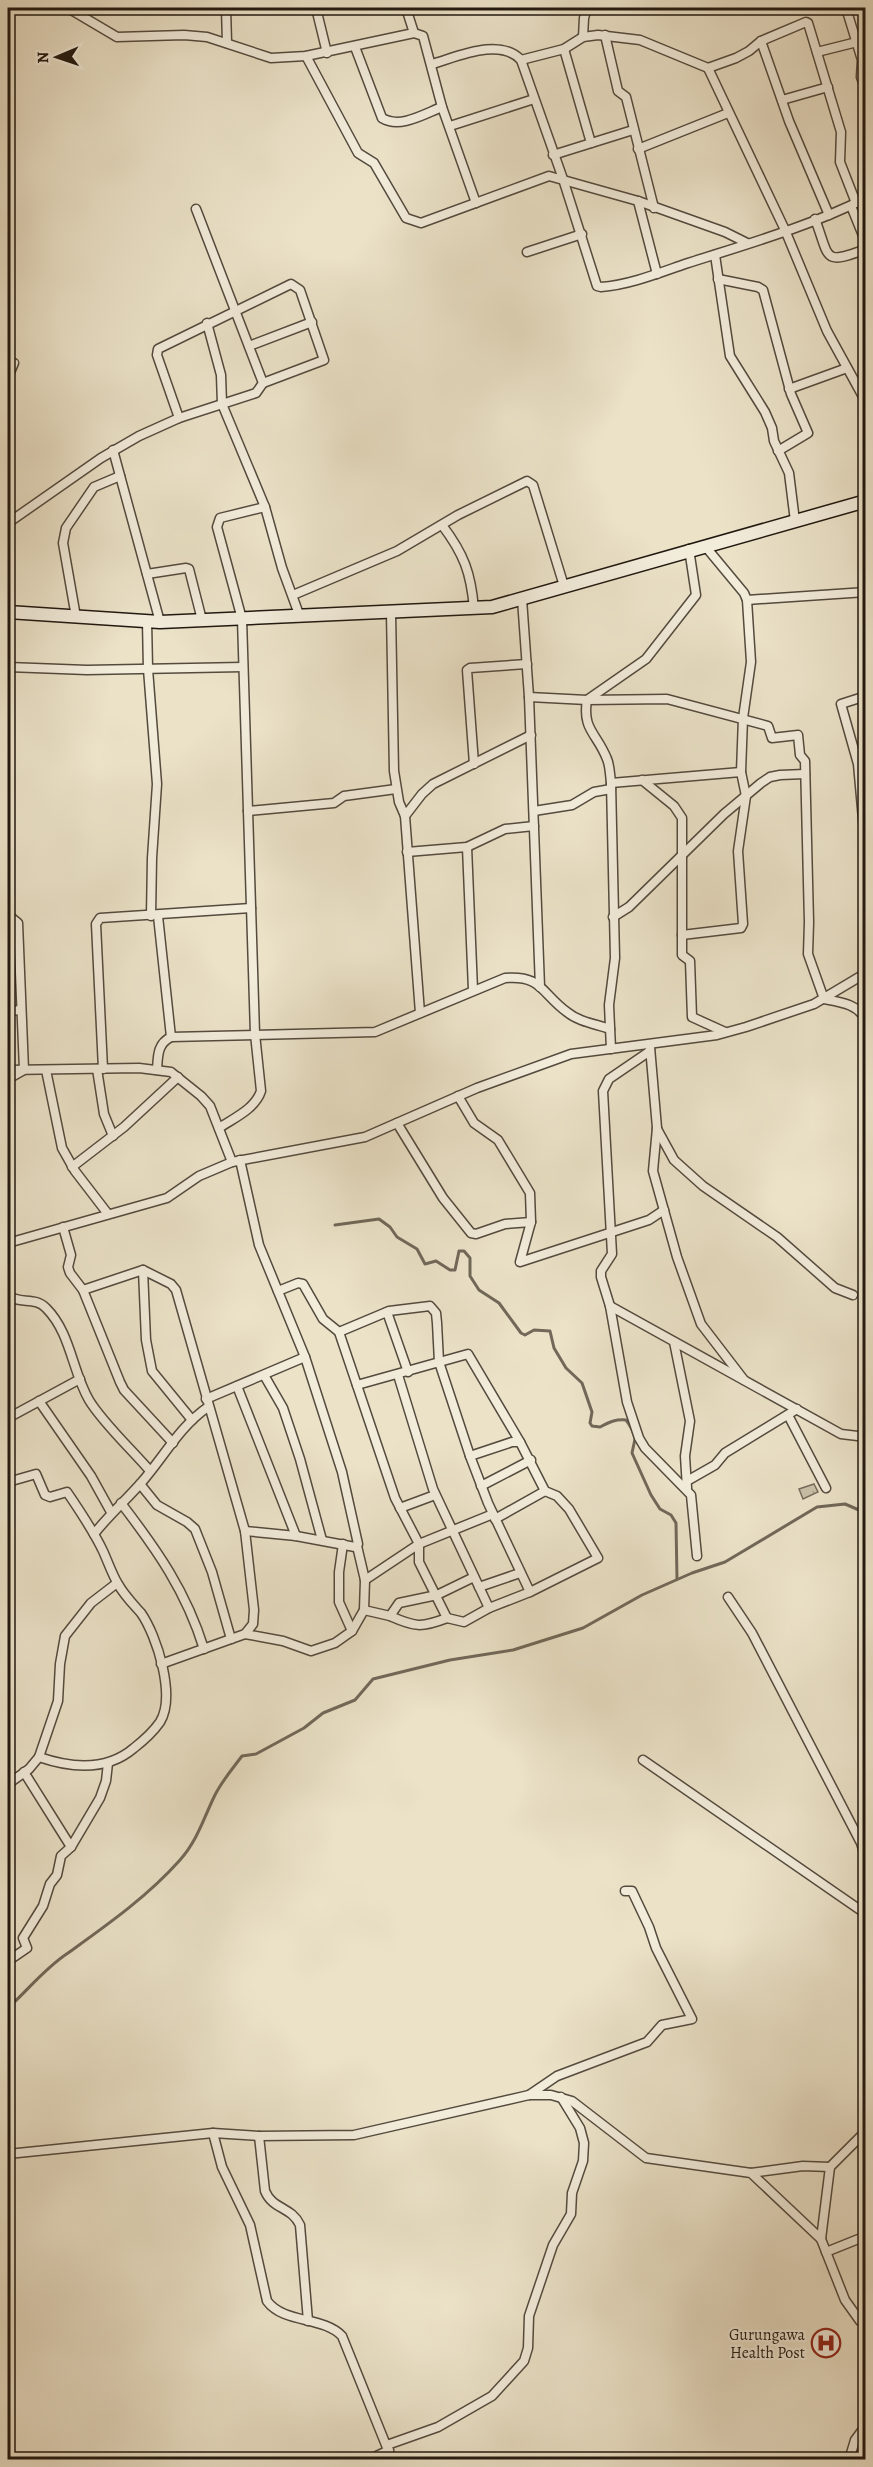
<svg xmlns="http://www.w3.org/2000/svg" width="873" height="2467" font-family="Alegreya,serif">
<defs>
<pattern id="grass-tufts" width="24" height="20" patternUnits="userSpaceOnUse" patternTransform="scale(1.5)"><rect width="24" height="20" fill="#c9c0a9"/><path d="M3 7l-1-3M5 7V3M7 7l1-3M15 17l-1-3M17 17v-4M19 17l1-3" fill="none" stroke="#aca490"/></pattern>
</defs>
<rect width="100%" height="100%" fill="#ebe2c8"/>
<filter id="stains"><feTurbulence type="fractalNoise" baseFrequency=".00333" numOctaves="4"/><feColorMatrix values="0 0 0 0 .2 0 0 0 0 .09 0 0 0 0 .02 0 0 0 .5 -.17"/></filter>
<radialGradient id="worn" r=".72"><stop offset=".6" stop-color="#630" stop-opacity="0"/><stop offset="1" stop-color="#630" stop-opacity=".3"/></radialGradient>
<polygon fill="url(#grass-tufts)" stroke="#756c5c" stroke-width="1.5" points="814,1484 818,1492 803,1499 799,1489"/>
<g fill="none" stroke-linecap="round" stroke-linejoin="round">
<g stroke="#716859" stroke-width="3">
<path d="M335,1225l44,-6 11,8 7,10 20,12 8,15 11,-3 14,9h5l4,-19h5l6,7v18l9,14 20,13 22,30 4,2 9,-5 16,1 4,17 12,20 16,15 10,29 -2,11 2,3 8,1c9,-5 16,-8 26,-7 4,5 8,13 9,19l-3,14 19,42 9,14 11,6 5,8 1,56"/>
<path d="M8,2008c20,-18 37,-40 60,-55 39,-28 79,-56 112,-93 17,-19 23,-40 34,-63 7,-15 19,-29 28,-41l14,-2 48,-26 19,-15 32,-13 18,-21 77,-19 63,-10 70,-22 59,-33 50,-22 33,-11 92,-55 28,-3 21,9"/>
</g>
<g stroke="#544a3e" stroke-width="11">
<g id="street">
<polyline points="68,8 117,37 184,35 207,37 271,58 306,56 414,33 423,36 442,107 476,203"/>
<polyline points="226,8 227,43"/>
<polyline points="316,8 327,53"/>
<polyline points="406,8 414,33"/>
<polyline points="846,8 862,60 861,77 866,91"/>
<polyline points="605,35 618,91 626,97 654,208"/>
<polyline points="583,37 584,18 587,8"/>
<polyline points="761,41 789,121 829,215"/>
<path d="M355,47l27,71c18,11 42,-4 60,-11"/>
<polyline points="564,49 591,143"/>
<polyline points="817,52 857,42"/>
<polyline points="306,56 358,153 374,163 406,218 421,223 549,176 638,201 725,232 747,243"/>
<polyline points="521,60 564,49 583,37 598,35 640,40 708,68 736,58 749,51 761,41 806,22 808,23 841,132 840,162 856,203"/>
<path d="M432,64c25,-7 68,-27 89,-4l42,119 34,107 4,1c28,-2 58,-14 84,-23 59,-19 126,-38 181,-66"/>
<polyline points="708,68 785,230 827,331 866,402"/>
<polyline points="782,100 828,87"/>
<polyline points="450,126 534,99"/>
<polyline points="638,149 728,113"/>
<polyline points="553,155 633,130"/>
<polyline points="638,201 657,274"/>
<polyline points="851,206 866,243"/>
<path d="M815,219c15,39 7,47 51,30"/>
<polyline points="527,252 582,234"/>
<polyline points="715,255 730,356 765,412 772,428 774,441 789,473 795,521"/>
<polyline points="718,279 758,287 763,290 791,394 808,433 778,451"/>
<polyline points="207,323 221,375 222,404 265,507 282,568 300,617"/>
<polyline points="249,346 312,322"/>
<polyline points="8,377 14,363"/>
<polyline points="789,389 847,368"/>
<polyline points="179,418 157,355 158,349 291,284 300,290 324,360 263,383"/>
<polyline points="113,450 160,622"/>
<polyline points="8,523 101,458 139,436 179,418 256,393 263,383 196,209"/>
<path d="M442,525c22,29 29,48 32,84"/>
<polyline points="147,574 186,568 189,569 202,620"/>
<polyline points="293,595 397,551 458,515 527,481 533,485 564,586"/>
<polyline points="522,599 529,697 540,987"/>
<polyline points="747,600 866,592"/>
<polyline points="391,613 394,771 399,802 405,816 420,1013"/>
<polyline points="76,617 63,543 66,528 94,487 120,476"/>
<polyline points="147,621 148,669 157,784 152,858 151,916"/>
<polyline points="8,667 87,670 243,667"/>
<polyline points="866,696 841,704 858,764 866,853"/>
<path d="M529,697l58,3 80,-1 101,27 4,12 26,-3 2,20 5,6 4,161 -1,32 16,45c16,3 35,5 42,22"/>
<polyline points="474,764 467,670 470,668 527,664"/>
<polyline points="642,780 674,806 682,818 682,955 690,961 692,1017 725,1032"/>
<polyline points="611,783 741,772"/>
<polyline points="248,811 334,803 344,796 396,789"/>
<polyline points="534,811 572,805 594,792 611,789"/>
<polyline points="405,816 422,794 433,784 531,735"/>
<polyline points="467,847 473,990"/>
<polyline points="407,852 467,847 505,829 534,826"/>
<polyline points="866,869 866,877"/>
<polyline points="158,916 171,1037"/>
<polyline points="613,917 629,907 724,814 761,783 770,777 780,775 805,774"/>
<polyline points="8,918 12,918 18,923 24,1070 8,1079"/>
<polyline points="682,935 741,928 743,924 738,851 746,796 741,772 743,718 751,662 747,600 744,593 705,546"/>
<polyline points="8,1011 21,1010"/>
<polyline points="650,1047 657,1128 653,1171 677,1257 701,1324 744,1380"/>
<path d="M611,1049l-2,-44 6,-47 -4,-175c-1,-8 -1,-17 -4,-24 -10,-26 -25,-29 -20,-59l59,-41 50,-64 -7,-46"/>
<polyline points="650,1051 609,1079 603,1091 612,1254 601,1271 601,1277 610,1306 627,1402 639,1438 645,1448 691,1495 697,1556"/>
<polyline points="97,1069 104,1114 113,1136"/>
<polyline points="103,1069 96,924 100,918 251,908"/>
<polyline points="8,1070 139,1068 171,1072 201,1096 210,1106 232,1162"/>
<polyline points="46,1070 62,1148 75,1171 108,1214"/>
<path d="M157,1070c1,-14 0,-26 14,-33l204,-5 130,-54c37,-3 36,15 62,34 12,10 29,12 43,17"/>
<polyline points="458,1096 474,1123 498,1140 530,1193 531,1222 520,1262 649,1220 664,1210"/>
<polyline points="397,1123 443,1198 471,1233 476,1234 505,1224 531,1222"/>
<path d="M219,1128c15,-10 36,-19 42,-37l-6,-57 -13,-415 -25,-92 3,-9 45,-11"/>
<polyline points="657,1129 674,1160 703,1186 777,1237 835,1288 853,1295"/>
<polyline points="240,1160 259,1245 305,1357 342,1472 358,1544 355,1547 296,1536 245,1531"/>
<polyline points="72,1167 124,1127 178,1077"/>
<polyline points="63,1227 71,1255 68,1267 70,1273 83,1290 120,1382 124,1390 173,1443"/>
<polyline points="8,1243 167,1198 199,1176 232,1162 365,1137 477,1088 571,1054 717,1035 746,1027 814,1004 866,973"/>
<polyline points="143,1270 146,1340 152,1371 192,1420"/>
<polyline points="83,1290 143,1270 171,1284 176,1290 245,1531 254,1610 253,1624 245,1634 161,1664"/>
<path d="M278,1291l20,-8 5,1 20,35 16,13 56,166 24,46v18l28,56c-26,10 -32,9 -57,-2"/>
<path d="M8,1295c11,10 27,1 38,13 25,25 26,63 43,92 13,22 44,51 61,71"/>
<polyline points="610,1306 841,1434 866,1437"/>
<polyline points="387,1312 408,1372"/>
<polyline points="339,1332 389,1311 430,1306 436,1313 437,1323 439,1362 470,1456 488,1503 530,1592 489,1608 433,1489 398,1375"/>
<polyline points="674,1342 690,1421 685,1456 687,1488"/>
<polyline points="264,1375 283,1408 300,1459 322,1540"/>
<polyline points="357,1385 468,1354 520,1442"/>
<polyline points="237,1386 296,1536"/>
<polyline points="206,1399 305,1357"/>
<polyline points="39,1401 91,1476 111,1512"/>
<polyline points="788,1415 826,1488"/>
<polyline points="8,1418 80,1379"/>
<polyline points="470,1456 512,1442 520,1442 545,1491 557,1496 569,1509 598,1558 530,1592"/>
<polyline points="687,1481 715,1465 725,1453 797,1409"/>
<path d="M8,1482l28,-8 9,21 5,2 17,-5c13,19 26,38 36,59 5,11 9,23 15,33 6,11 15,20 23,29 16,23 35,83 19,109 -7,10 -17,19 -26,26 -28,24 -63,20 -95,9"/>
<polyline points="140,1484 157,1505 187,1522 195,1529 212,1572 231,1639"/>
<polyline points="481,1486 531,1460"/>
<path d="M121,1503c36,47 65,88 83,146"/>
<polyline points="400,1508 435,1495"/>
<polyline points="495,1519 545,1491"/>
<path d="M94,1534c15,-19 32,-34 47,-51 22,-25 39,-57 67,-76"/>
<polyline points="343,1544 339,1572 339,1602 352,1631"/>
<polyline points="365,1580 419,1544 493,1514"/>
<polyline points="479,1587 520,1573"/>
<polyline points="728,1597 752,1633 861,1843 866,1858"/>
<polyline points="364,1610 390,1616 399,1603 437,1595 474,1577"/>
<polyline points="447,1618 464,1622 489,1608"/>
<polyline points="245,1634 283,1641 311,1651 335,1643 352,1631 364,1610 365,1580 357,1546"/>
<polyline points="643,1760 866,1914"/>
<polyline points="24,1772 71,1847"/>
<polyline points="8,1784 29,1769 39,1757 58,1701 60,1664 65,1636 91,1603 117,1583"/>
<polyline points="8,1961 27,1948 23,1938 43,1906 50,1884 57,1875 61,1856 71,1847 100,1798 106,1781 108,1763"/>
<polyline points="529,2095 557,2076 647,2042 662,2025 692,2019 656,1948 649,1927 632,1891 625,1891"/>
<path d="M213,2133l9,34 28,58 17,76c17,23 56,15 75,35l50,124"/>
<path d="M259,2136l6,55c8,19 26,15 35,34l8,96"/>
<polyline points="8,2154 213,2133 259,2136 354,2135 529,2095 551,2095 572,2101 646,2158 751,2173 821,2239 845,2300 860,2321 866,2325"/>
<polyline points="751,2173 803,2166 830,2167"/>
<polyline points="821,2239 830,2167 866,2131"/>
<polyline points="826,2252 866,2236"/>
<polyline points="387,2445 438,2427 492,2396 524,2361 528,2348 529,2316 553,2245 571,2214 572,2193 583,2161 584,2143 580,2128 561,2097"/>
<polyline points="368,2460 389,2450"/>
<polyline points="849,2460 855,2440 866,2425"/>
</g>
</g>
<g stroke="#211810" stroke-width="15">
<polyline id="secondary" points="8,612 160,622 492,607 866,501"/>
</g>
<use href="#street" stroke="#f2ecdb" stroke-width="8"/>
<use href="#secondary" stroke="#f2ecdb" stroke-width="12"/>
</g>
<defs>
<g id="hospital-ring" transform="scale(1.5)"><circle r="9.5" fill="#f2ecdb" stroke="#8f2418" stroke-width="1.5"/><path d="M-5-5h3v3.5h4V-5h3V5h-3V1.5h-4V5h-3Z" fill="#8f2418"/></g>
</defs>
<g fill-rule="evenodd">
<use href="#hospital-ring" x="826" y="2343"/>
</g>
<g text-anchor="middle" stroke-width="4.5" stroke-linejoin="round" paint-order="stroke">
<g font-size="16" fill="#211810" stroke="#f2ecdb" text-anchor="end">
<text x="805" y="2340">Gurungawa<tspan x="805" dy="18">Health Post</tspan></text>
</g>
</g>
<rect width="873" height="2467" fill="none" stroke="#ebe2c8" stroke-width="30"/>
<rect x="9" y="9" width="855" height="2449" fill="none" stroke="#211810" stroke-width="3"/>
<rect x="15" y="15" width="843" height="2437" fill="none" stroke="#211810" stroke-width="1.5"/>
<g transform="translate(57 57) rotate(268)" stroke="#f2ecdb" stroke-width="4.5" paint-order="stroke">
<path d="M0-4.5L10 22L0 15L-10 22Z" fill="#211810"/>
<text y="-9" font-size="16" font-weight="bold" text-anchor="middle" fill="#211810">N</text>
</g>
<rect width="100%" height="100%" filter="url(#stains)"/>
<rect width="100%" height="100%" fill="url(#worn)"/>
</svg>
